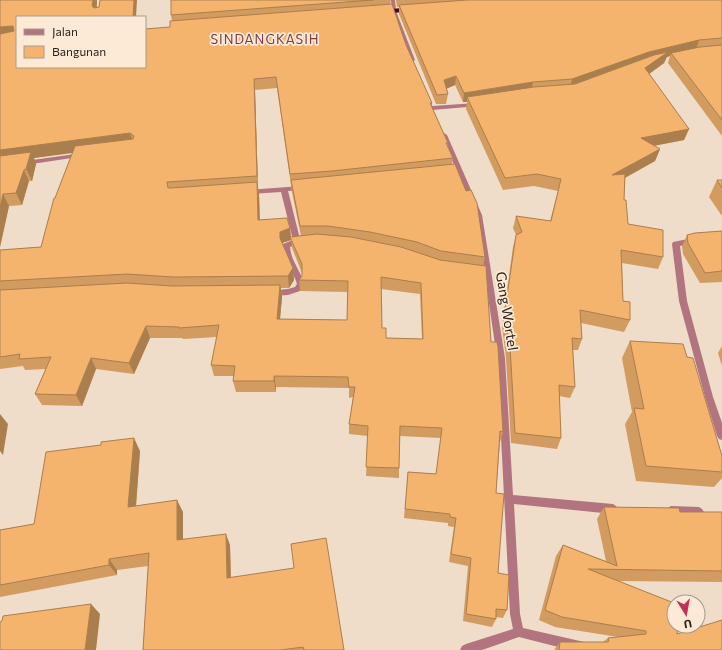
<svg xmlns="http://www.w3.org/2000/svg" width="722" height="650" font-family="Commissioner,sans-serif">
<rect width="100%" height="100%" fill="#efdcc9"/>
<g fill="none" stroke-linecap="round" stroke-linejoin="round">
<g fill="#b2747f" fill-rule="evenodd">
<polygon points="391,0 395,0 396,11 415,60 414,61 409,60 392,11"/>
<polygon points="477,103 480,105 479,106 432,110 429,108 432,106"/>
<polygon points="444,133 447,135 482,215 505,358 513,495 613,504 616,506 618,509 616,512 613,514 514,504 520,614 523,628 593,644 597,646 599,650 570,650 519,637 482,650 460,650 462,646 466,644 513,629 510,614 497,358 476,215 441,135"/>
<polygon points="83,153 85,154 85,156 25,165 22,163 25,161"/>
<path d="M301,186l3,2 -1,2 -15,1 12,48 4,2 -1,2 -13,4c1,14 11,24 14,37l-4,7 -12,4 -17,1 -3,-1 -1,-2 1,-2 20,-2 7,-2 2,-3c-3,-13 -18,-26 -14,-40l10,-4 -12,-48 -32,2 -3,-2 3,-2z"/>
<polygon points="693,238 696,238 697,240 696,242 680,246 687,301 713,397 722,423 722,440 719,439 717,436 705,397 679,301 672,244 673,242"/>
<polygon points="671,506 699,507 702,509 704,512 702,515 699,517 671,516 668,514 666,511 668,508"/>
</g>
<polygon fill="#510720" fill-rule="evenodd" points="415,7 419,9 418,11 378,14 374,12 378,10"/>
</g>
<g fill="#d29b5f" fill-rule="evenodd">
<path d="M0,0h97v7l40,-7 -120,67 153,-40 2,-6 -1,-6v-15h220l-1,4 16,41 26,58v4l16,36v3l5,12 -1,6 33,93 -2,9 8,76 12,90 -3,10 -4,51 2,80 9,37 -4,8 -7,-1v2l-4,8 -29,-6 5,-55 -19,-4 5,-35 -6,-1v-3l-44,-5 4,-46 28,2 5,-36 -41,-2 -1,32v10l-33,-2 2,-40 -19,-2v-10l4,-27 -4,1v-10l-73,-1v5h-40l-3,-11 1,-5h-20l-3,-11 6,-28 -34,2 -1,-1h-32l-16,36 -38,-5 -14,37 -40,-1 -7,-11 11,-25 -21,1 -2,-4 -23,3v-119l41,-3 14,-49 18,-46 -39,6 2,6 -4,17h-3l-7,24 -13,1 -9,41zM277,88l15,104 9,44 -10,1 -1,-9 -30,-8 -1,-26 -1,-7 -3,-97zM291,240l1,8 10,25v3l-3,4 1,11 47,1v28l-67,-1 2,-22 -1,-9h8l5,-8 -1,-12 -11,-25zM381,289l39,5 2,45 -36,-1 -4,-10z"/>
<polygon points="396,0 722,0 722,136 668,63 670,56 666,57 664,63 649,74 689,129 684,140 654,146 660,149 655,161 625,178 624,200 628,224 663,257 658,269 622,263 623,301 630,320 624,332 581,323 582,339 578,350 573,350 575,387 570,398 559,396 561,438 557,449 511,443 506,358 502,327 513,247 516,235 513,228 516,216 550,221 558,191 534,186 503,190 466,109 467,102 463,102 455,85 446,89 448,94 446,104 436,104 399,14 399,7 397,7"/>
<polygon points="717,180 722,180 722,216 709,197"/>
<polygon points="722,231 722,282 700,283 683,254 682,246 687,235"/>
<polygon points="630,341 687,357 722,456 722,478 714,487 636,481 625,424 632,412 622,358"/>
<polygon points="722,346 722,366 718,353"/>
<polygon points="140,451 136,506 183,512 183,540 230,545 231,577 344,650 143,650 148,566 117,570 117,575 0,597 0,530 34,524"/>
<polygon points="604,507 680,512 722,512 722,582 618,581 677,634 722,650 554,650 560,642 603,642 608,638 618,637 555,627 539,620 556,556 563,545 606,561 597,519"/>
</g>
<g fill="#ab7e4d">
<polygon points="93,0 97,0 96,17 92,6"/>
<polygon points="134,0 137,0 136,17 133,17"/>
<polygon points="13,26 17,37 0,39 0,27"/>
<polygon points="699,40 696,50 671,53 670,56 667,57 664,63 641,80 570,89 572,79 649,52"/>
<polygon points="456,76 455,85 443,90 444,80"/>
<polygon points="254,79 255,90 258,187 257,176"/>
<polygon points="533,82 531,92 467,97 467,102 463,102 464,93"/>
<polygon points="689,129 684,140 636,149 641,138"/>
<polygon points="130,133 134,145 34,158 36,164 32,181 26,169 0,162 0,150"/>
<polygon points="660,149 655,161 608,187 612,175"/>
<polygon points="24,170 29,181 22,205 16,193"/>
<polygon points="257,182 259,194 260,231 258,220"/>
<polygon points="3,194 9,206 0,247 0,208"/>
<polygon points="290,228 291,238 290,237 291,240 282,243 280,238 280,232"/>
<polygon points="293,268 294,280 289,288 288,276"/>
<polygon points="280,285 282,297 279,330 277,319"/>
<polygon points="146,326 150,338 134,374 129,363"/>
<polygon points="91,358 96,369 82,406 76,395"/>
<polygon points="274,376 276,387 276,392 274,381"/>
<polygon points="0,414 8,424 3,455 0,451"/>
<polygon points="134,438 140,451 135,519 128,507"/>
<polygon points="177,500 183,512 183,552 177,540"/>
<polygon points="226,534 230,545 231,588 227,578"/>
<polygon points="109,559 117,570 117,575 109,565"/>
<polygon points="91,604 100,614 96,650 85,650"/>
</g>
<g fill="#f4b46e" stroke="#ab7e4d" fill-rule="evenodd">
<polygon points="0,0 93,0 92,6 94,8 99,7 100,0 134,0 133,17 17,17 17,67 145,67 145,29 170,27 170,21 392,4 406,45 432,103 430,103 448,143 446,143 453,158 332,171 290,174 276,77 254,79 257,176 167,182 168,188 171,188 257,182 258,220 287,218 290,228 280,232 280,238 293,268 288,276 173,277 127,274 0,281 0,250 41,247 54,198 55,198 75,146 133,139 134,136 130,133 0,150 0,34 14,31 13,26 0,27"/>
<polygon points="171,0 373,0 171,15"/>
<polygon points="467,0 722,0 722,38 699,40 649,52 572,79 533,82 464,93 456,76 444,80 448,94 437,95 399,5"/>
<polygon points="722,45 722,120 671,53 700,47"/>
<polygon points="668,52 645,68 689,129 641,138 660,149 612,175 625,174 624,200 626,200 628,224 663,230 663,257 621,250 623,301 630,302 630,320 580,310 582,339 572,338 575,387 559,385 561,438 515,433 510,346 504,316 516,235 522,232 516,216 551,221 561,179 537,174 505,178 467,97 534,87 575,84 654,55"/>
<polygon points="31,152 26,169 24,170 16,193 3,194 0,208 0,156"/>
<polygon points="455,164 466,191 471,190 477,203 485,257 441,251 417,242 370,232 328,226 300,226 291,180"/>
<polygon points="717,180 722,180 722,188"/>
<polygon points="722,231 722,271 705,273 688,243 687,235 695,233"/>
<path d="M317,234l34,3 50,10 39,13 46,6 5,76h6l1,5 5,85 -3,-1 -4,62 8,1 -6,79 11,2 -2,35 -11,-1v10l-30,-5 5,-56 -20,-4 5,-36 -6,-1v-3l-45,-5 3,-37 28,2 6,-46 -42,-2 -1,42 -33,-1 2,-41 -19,-2 6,-37h-6l-1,-10 -74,-1v5h-41l2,-15 -24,-1 8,-40 -40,3v-1l-33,-1 -17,37 -38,-5 -15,37 -41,-1 16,-37 -32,2 1,-5 -20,3v-67l127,-7 45,3 108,-1 -3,34 70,1 1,-39 -49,-1 3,-4v-12l-12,-27zM381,277l40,6 2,56 -37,-1v-10h-4z"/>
<polygon points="630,341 683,344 687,357 693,358 722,456 722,472 646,466 634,408 644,409"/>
<polygon points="134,438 128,507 177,500 177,540 226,534 227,578 294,568 291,544 326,538 344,650 304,650 303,647 281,650 143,650 149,553 109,559 109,565 0,585 0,530 34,524 46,452 101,445 101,442"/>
<polygon points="604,507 679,508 680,512 722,512 722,571 588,569 674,603 674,626 678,626 677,634 722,620 722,650 559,650 560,642 608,642 609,641 608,638 646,634 646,631 562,617 545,610 563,545 617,566"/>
<polygon points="91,604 85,650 0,650 0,622 2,621 3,616"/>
</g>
<g text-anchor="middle" stroke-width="3.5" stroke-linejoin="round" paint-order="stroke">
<g font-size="13" letter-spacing="1" fill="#813946" stroke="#fcead6">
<text x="265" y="44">SINDANGKASIH</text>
</g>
<g font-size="14" fill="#2b241d" stroke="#fcead6">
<text transform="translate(507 311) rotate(81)" y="5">Gang Wortel</text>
</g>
</g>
<rect x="16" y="16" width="130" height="52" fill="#fcead6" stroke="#a89b8c"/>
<rect x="24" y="29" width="20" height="6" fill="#b2747f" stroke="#a89b8c"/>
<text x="52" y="36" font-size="12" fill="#2b241d">Jalan</text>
<rect x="24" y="46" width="20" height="12" fill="#f4b46e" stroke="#a89b8c"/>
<text x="52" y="56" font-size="12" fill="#2b241d">Bangunan</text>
<g transform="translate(686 614) rotate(169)"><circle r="19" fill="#fcead6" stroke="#a89b8c"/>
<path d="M0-3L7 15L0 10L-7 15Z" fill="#c13156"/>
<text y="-6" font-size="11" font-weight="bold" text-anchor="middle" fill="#2b241d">U</text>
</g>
</svg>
